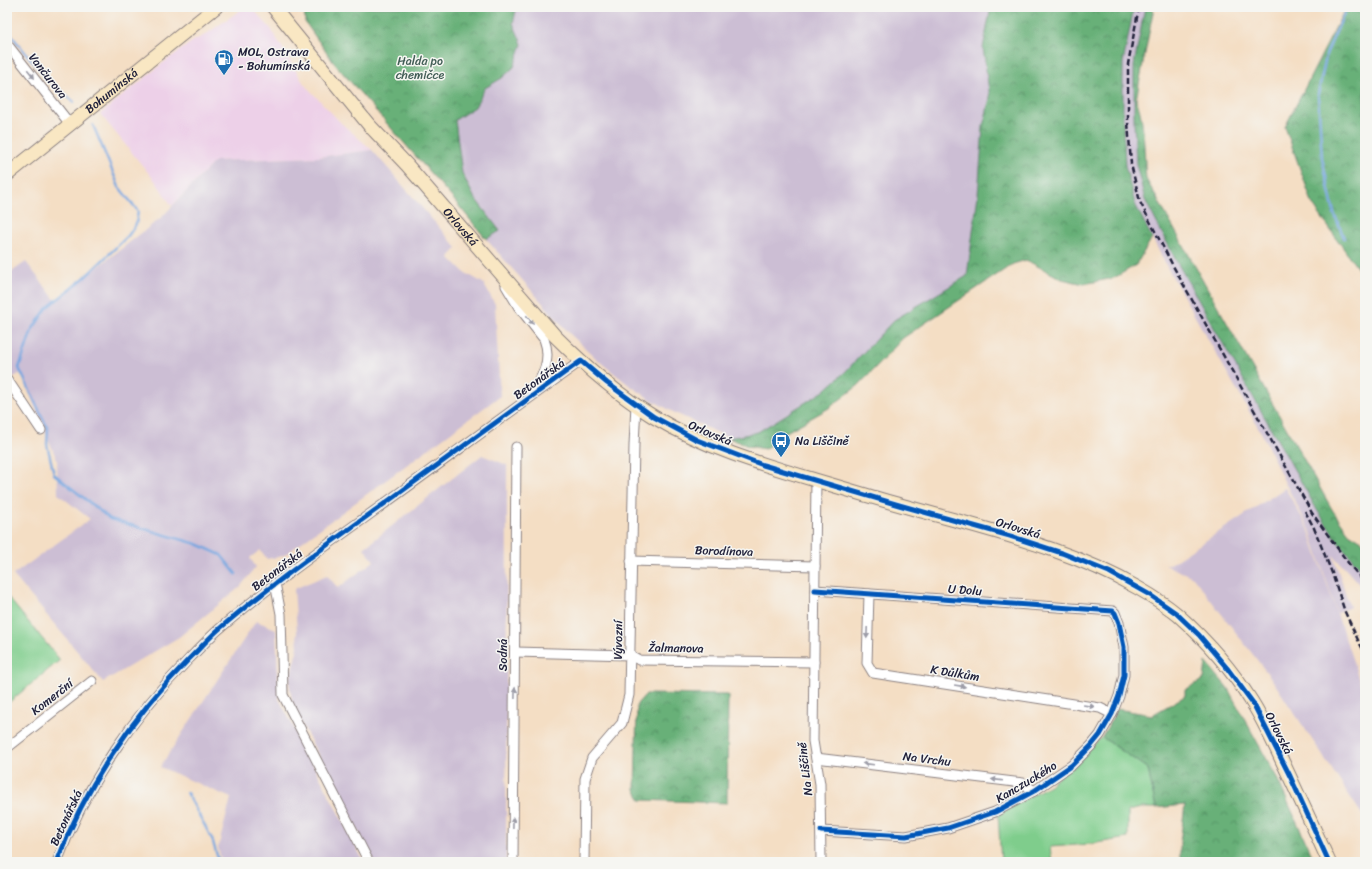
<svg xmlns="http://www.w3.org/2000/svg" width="1372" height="869" font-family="Sriracha,sans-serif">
<defs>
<pattern id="forest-crowns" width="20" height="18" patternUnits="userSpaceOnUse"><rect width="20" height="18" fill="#67b078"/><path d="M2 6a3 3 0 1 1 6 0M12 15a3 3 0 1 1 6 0" fill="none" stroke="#548f64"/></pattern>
</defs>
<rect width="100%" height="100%" fill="#f6f6f2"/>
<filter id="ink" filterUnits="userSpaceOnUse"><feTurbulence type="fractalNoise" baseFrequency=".025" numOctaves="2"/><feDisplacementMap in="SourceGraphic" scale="8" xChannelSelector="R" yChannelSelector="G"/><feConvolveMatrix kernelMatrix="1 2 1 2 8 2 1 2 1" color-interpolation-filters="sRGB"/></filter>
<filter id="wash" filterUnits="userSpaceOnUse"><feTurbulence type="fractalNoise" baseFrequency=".012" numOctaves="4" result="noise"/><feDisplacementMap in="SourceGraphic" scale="16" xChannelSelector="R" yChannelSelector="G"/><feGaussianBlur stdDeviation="0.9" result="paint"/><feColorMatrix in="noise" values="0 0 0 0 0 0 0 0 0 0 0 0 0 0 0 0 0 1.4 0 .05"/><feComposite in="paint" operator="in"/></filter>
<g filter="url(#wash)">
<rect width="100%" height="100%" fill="#f4dec4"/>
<polygon fill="#edd0e8" points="248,8 253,9 271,29 304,84 341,123 372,150 318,157 215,161 172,206 156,182 100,114 163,63 193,41 205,35 242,9"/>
<g fill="#ccbed4">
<polygon points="517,7 991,7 983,48 990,98 983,127 978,195 967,276 939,294 845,372 824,391 758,432 729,438 675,413 650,399 629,385 600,362 570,334 486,239 500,231 474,197 462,173 455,120 475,107 485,88 502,78 514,67 522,44 513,23"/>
<polygon points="1134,7 1145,7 1134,65 1134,122 1136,164 1145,200 1178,264 1317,510 1338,542 1365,574 1365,591 1333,555 1350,607 1337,613 1310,530 1285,483 1262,434 1168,269 1135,204 1125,165 1123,122 1123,63"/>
<polygon points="372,150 457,248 449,257 464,272 483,283 495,304 500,396 283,556 267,559 260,550 250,558 256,567 240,587 179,637 103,682 13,575 90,519 58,494 57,460 21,373 10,379 7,375 7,275 26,262 57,302 76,284 162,217 215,161 318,157"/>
<polygon points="482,455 507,465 506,862 374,862 293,707 289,682 298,647 294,589 327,575 338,588 374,561 364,548"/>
<polygon points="1285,488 1308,528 1365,697 1365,819 1271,678 1193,577 1165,565 1169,565"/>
<polygon points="256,621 276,629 279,699 364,862 222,862 218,848 231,798 160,767"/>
</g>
<g fill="#7fcd8c" stroke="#507864">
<polygon points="7,596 60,660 7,704"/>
<polygon points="1102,737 1148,769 1156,808 1141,808 1128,811 1128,838 1090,844 1050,847 1052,862 1001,862 998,814 1050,785"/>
</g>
<g fill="url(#forest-crowns)" stroke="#44695a">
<polygon points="304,7 517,7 513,23 522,44 514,67 502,78 485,88 475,107 455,120 462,173 474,197 500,231 486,239 454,200 334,63 305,22"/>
<polygon points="991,7 1134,7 1123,63 1123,122 1125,165 1135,204 1152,238 1136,265 1114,278 1084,284 1062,279 1026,260 1013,264 903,338 859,385 829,408 781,435 765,449 748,446 729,438 758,432 824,391 845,372 894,320 967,276 978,195 983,127 990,98 983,48"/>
<path d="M1145,7h9l-18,93c9,18 8,58 10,79l187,332 16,22 16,10v31l-27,-32 -21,-32 -139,-246 -33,-64 -9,-36 -2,-42v-57z"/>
<polygon points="1346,7 1365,7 1365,279 1313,205 1285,127"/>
<polygon points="1206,662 1227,687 1276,776 1315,862 1180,862 1180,842 1185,805 1156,808 1148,769 1102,737 1117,709 1152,715 1185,696 1185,690 1204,679"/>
<polygon points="646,694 728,695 727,803 641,800 635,790 637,704"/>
</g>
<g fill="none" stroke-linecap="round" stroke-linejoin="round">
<g stroke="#77a6e0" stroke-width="2.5">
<polyline points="7,30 46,78 74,102"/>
<polyline points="93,125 119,187 138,211 136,224 128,236 84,278 47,308 32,330 19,368 48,429 47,444 54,474 110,519 197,544 221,555 236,574"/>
<polyline points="1344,238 1334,213 1322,158 1318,94 1327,52 1347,7"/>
<polyline points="187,793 212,839 219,862"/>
</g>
</g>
</g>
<g filter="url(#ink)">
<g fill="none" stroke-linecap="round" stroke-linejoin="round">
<g stroke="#8b8080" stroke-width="11">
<g id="minor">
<polyline points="7,44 70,124"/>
<path d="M506,286l12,20 26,33c8,21 -1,37 -13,55"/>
<polyline points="7,379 41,430"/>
<polyline points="816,480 813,741 820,784 821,862"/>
<polyline points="631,561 815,566"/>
<polyline points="275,583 281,614 283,695 369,862"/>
<polyline points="815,590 1113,611 1115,613 1119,623 1124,647 1124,675 1119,696 1112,714 1100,735 1091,746 1072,765 1034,791 995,812 948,828 906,836 821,831"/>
<polyline points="869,594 867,663 873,673 1100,708 1112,714"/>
<polyline points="515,652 630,655 639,660 814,662"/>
<polyline points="7,748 92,681"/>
<polyline points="816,758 1023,783 1034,791"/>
<path d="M57,862c28,-76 76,-146 132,-203 10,-10 19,-20 29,-29 51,-44 105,-82 159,-121 68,-49 135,-99 204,-148"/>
<polyline points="513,862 516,447"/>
<polyline points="584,862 585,779 592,758 622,723 629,695 634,445 636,404"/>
</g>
</g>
<g stroke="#8b8080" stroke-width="15">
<g id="secondary">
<path id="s1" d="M273,7l96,118 38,40 148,171c30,30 63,59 99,81 50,30 106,47 161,63 49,15 98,29 147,42 61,17 120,34 176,66 14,8 28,17 40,27 28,25 54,55 74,87 10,16 19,35 27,52 17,36 34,72 50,108"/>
<path id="s2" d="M7,175l209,-168"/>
</g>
</g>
<use href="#minor" stroke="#fff" stroke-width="9"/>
<use href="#secondary" stroke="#f9e7c3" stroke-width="13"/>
<g stroke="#22223b" stroke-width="2.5" stroke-dasharray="6 3" stroke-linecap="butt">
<polyline points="1139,7 1128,64 1128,122 1131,164 1140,202 1173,266 1312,513 1349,564 1365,583"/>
<polyline points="1305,511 1314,528 1332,573 1345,612 1358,640 1365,653"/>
</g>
<g stroke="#f6f6f2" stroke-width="8">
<g id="cycleway">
<polyline points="815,590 1113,611 1115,613 1119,623 1124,647 1124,675 1119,696 1112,714 1100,735 1091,746 1072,765 1034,791 995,812 948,828 906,836 821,831"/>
<path d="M57,862c28,-76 76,-146 132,-203 10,-10 19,-20 29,-29 51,-44 105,-82 159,-121 68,-49 135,-99 204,-148l26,22 47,34 43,23 66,25 136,40 111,31 52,17 47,19 41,23 26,18 23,22 28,33 26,35 37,73 39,86"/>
</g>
</g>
<use href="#cycleway" stroke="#0057b8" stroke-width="5"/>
</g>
<defs><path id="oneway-solid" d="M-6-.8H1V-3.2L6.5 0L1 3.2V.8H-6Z"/></defs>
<g fill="#9c9ca7">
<use href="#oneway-solid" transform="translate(31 74) rotate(52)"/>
<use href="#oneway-solid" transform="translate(530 320) rotate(52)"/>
<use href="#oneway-solid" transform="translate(867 633) rotate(92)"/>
<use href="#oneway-solid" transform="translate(960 686) rotate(9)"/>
<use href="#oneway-solid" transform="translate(515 693) rotate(-89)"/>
<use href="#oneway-solid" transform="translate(1089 706) rotate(9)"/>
<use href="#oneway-solid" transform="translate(868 764) rotate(-173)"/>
<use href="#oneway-solid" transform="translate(997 780) rotate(-173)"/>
<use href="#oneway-solid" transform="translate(513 823) rotate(-89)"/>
</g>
</g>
<defs>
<g id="fuel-pin" transform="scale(1)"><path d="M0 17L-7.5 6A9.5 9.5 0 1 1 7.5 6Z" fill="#1f6fb2" stroke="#f6f6f2"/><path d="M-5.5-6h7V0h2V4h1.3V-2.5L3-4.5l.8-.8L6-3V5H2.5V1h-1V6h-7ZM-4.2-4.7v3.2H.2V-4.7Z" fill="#fff"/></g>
<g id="bus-pin" transform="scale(1)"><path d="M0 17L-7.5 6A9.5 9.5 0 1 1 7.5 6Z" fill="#1f6fb2" stroke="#f6f6f2"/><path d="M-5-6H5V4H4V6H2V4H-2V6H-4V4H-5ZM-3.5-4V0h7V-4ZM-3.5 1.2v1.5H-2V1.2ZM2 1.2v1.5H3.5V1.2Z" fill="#fff"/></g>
</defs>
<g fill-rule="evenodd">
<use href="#fuel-pin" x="224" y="59"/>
<use href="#bus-pin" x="781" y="441"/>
</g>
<g text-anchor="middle" stroke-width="3" stroke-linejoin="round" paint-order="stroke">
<g font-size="12" fill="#22223b" stroke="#f6f6f2" text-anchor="start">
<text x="238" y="56">MOL, Ostrava<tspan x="238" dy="14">- Bohumínská</tspan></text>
<text x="795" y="445">Na Liščině</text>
</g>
<g font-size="12" fill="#435e57" stroke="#f6f6f2">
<text x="420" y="65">Halda po<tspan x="420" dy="14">chemičce</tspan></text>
</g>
<g font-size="12" fill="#22223b" stroke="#f6f6f2">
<text transform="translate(48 76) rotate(52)" y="4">Vančurova</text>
<text dy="4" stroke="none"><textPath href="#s2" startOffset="134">Bohumínská</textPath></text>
<text dy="4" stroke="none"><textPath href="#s1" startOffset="289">Orlovská</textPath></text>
<text transform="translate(539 379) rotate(-36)" y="4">Betonářská</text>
<text transform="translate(710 433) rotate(23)" y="4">Orlovská</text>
<text transform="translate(1018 528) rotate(17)" y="4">Orlovská</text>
<text transform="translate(724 551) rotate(2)" y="4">Borodínova</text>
<text transform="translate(277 570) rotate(-37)" y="4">Betonářská</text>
<text transform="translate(965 590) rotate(4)" y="4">U Dolu</text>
<text transform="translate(618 640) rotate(-89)" y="4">Vývozní</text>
<text transform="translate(676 648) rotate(1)" y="4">Žalmanova</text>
<text transform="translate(503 655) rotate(-90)" y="4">Sodná</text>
<text transform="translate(955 673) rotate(9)" y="4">K Důlkům</text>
<text transform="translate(52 697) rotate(-38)" y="4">Komerční</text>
<text transform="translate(1279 733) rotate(63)" y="4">Orlovská</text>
<text transform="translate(927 759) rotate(7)" y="4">Na Vrchu</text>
<text transform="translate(805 769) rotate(-97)" y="4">Na Liščině</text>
<text transform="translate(1026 782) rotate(-31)" y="4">Kanczuckého</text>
<text transform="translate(66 818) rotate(-65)" y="4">Betonářská</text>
</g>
</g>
<rect width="1372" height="869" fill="none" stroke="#f6f6f2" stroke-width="24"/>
</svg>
